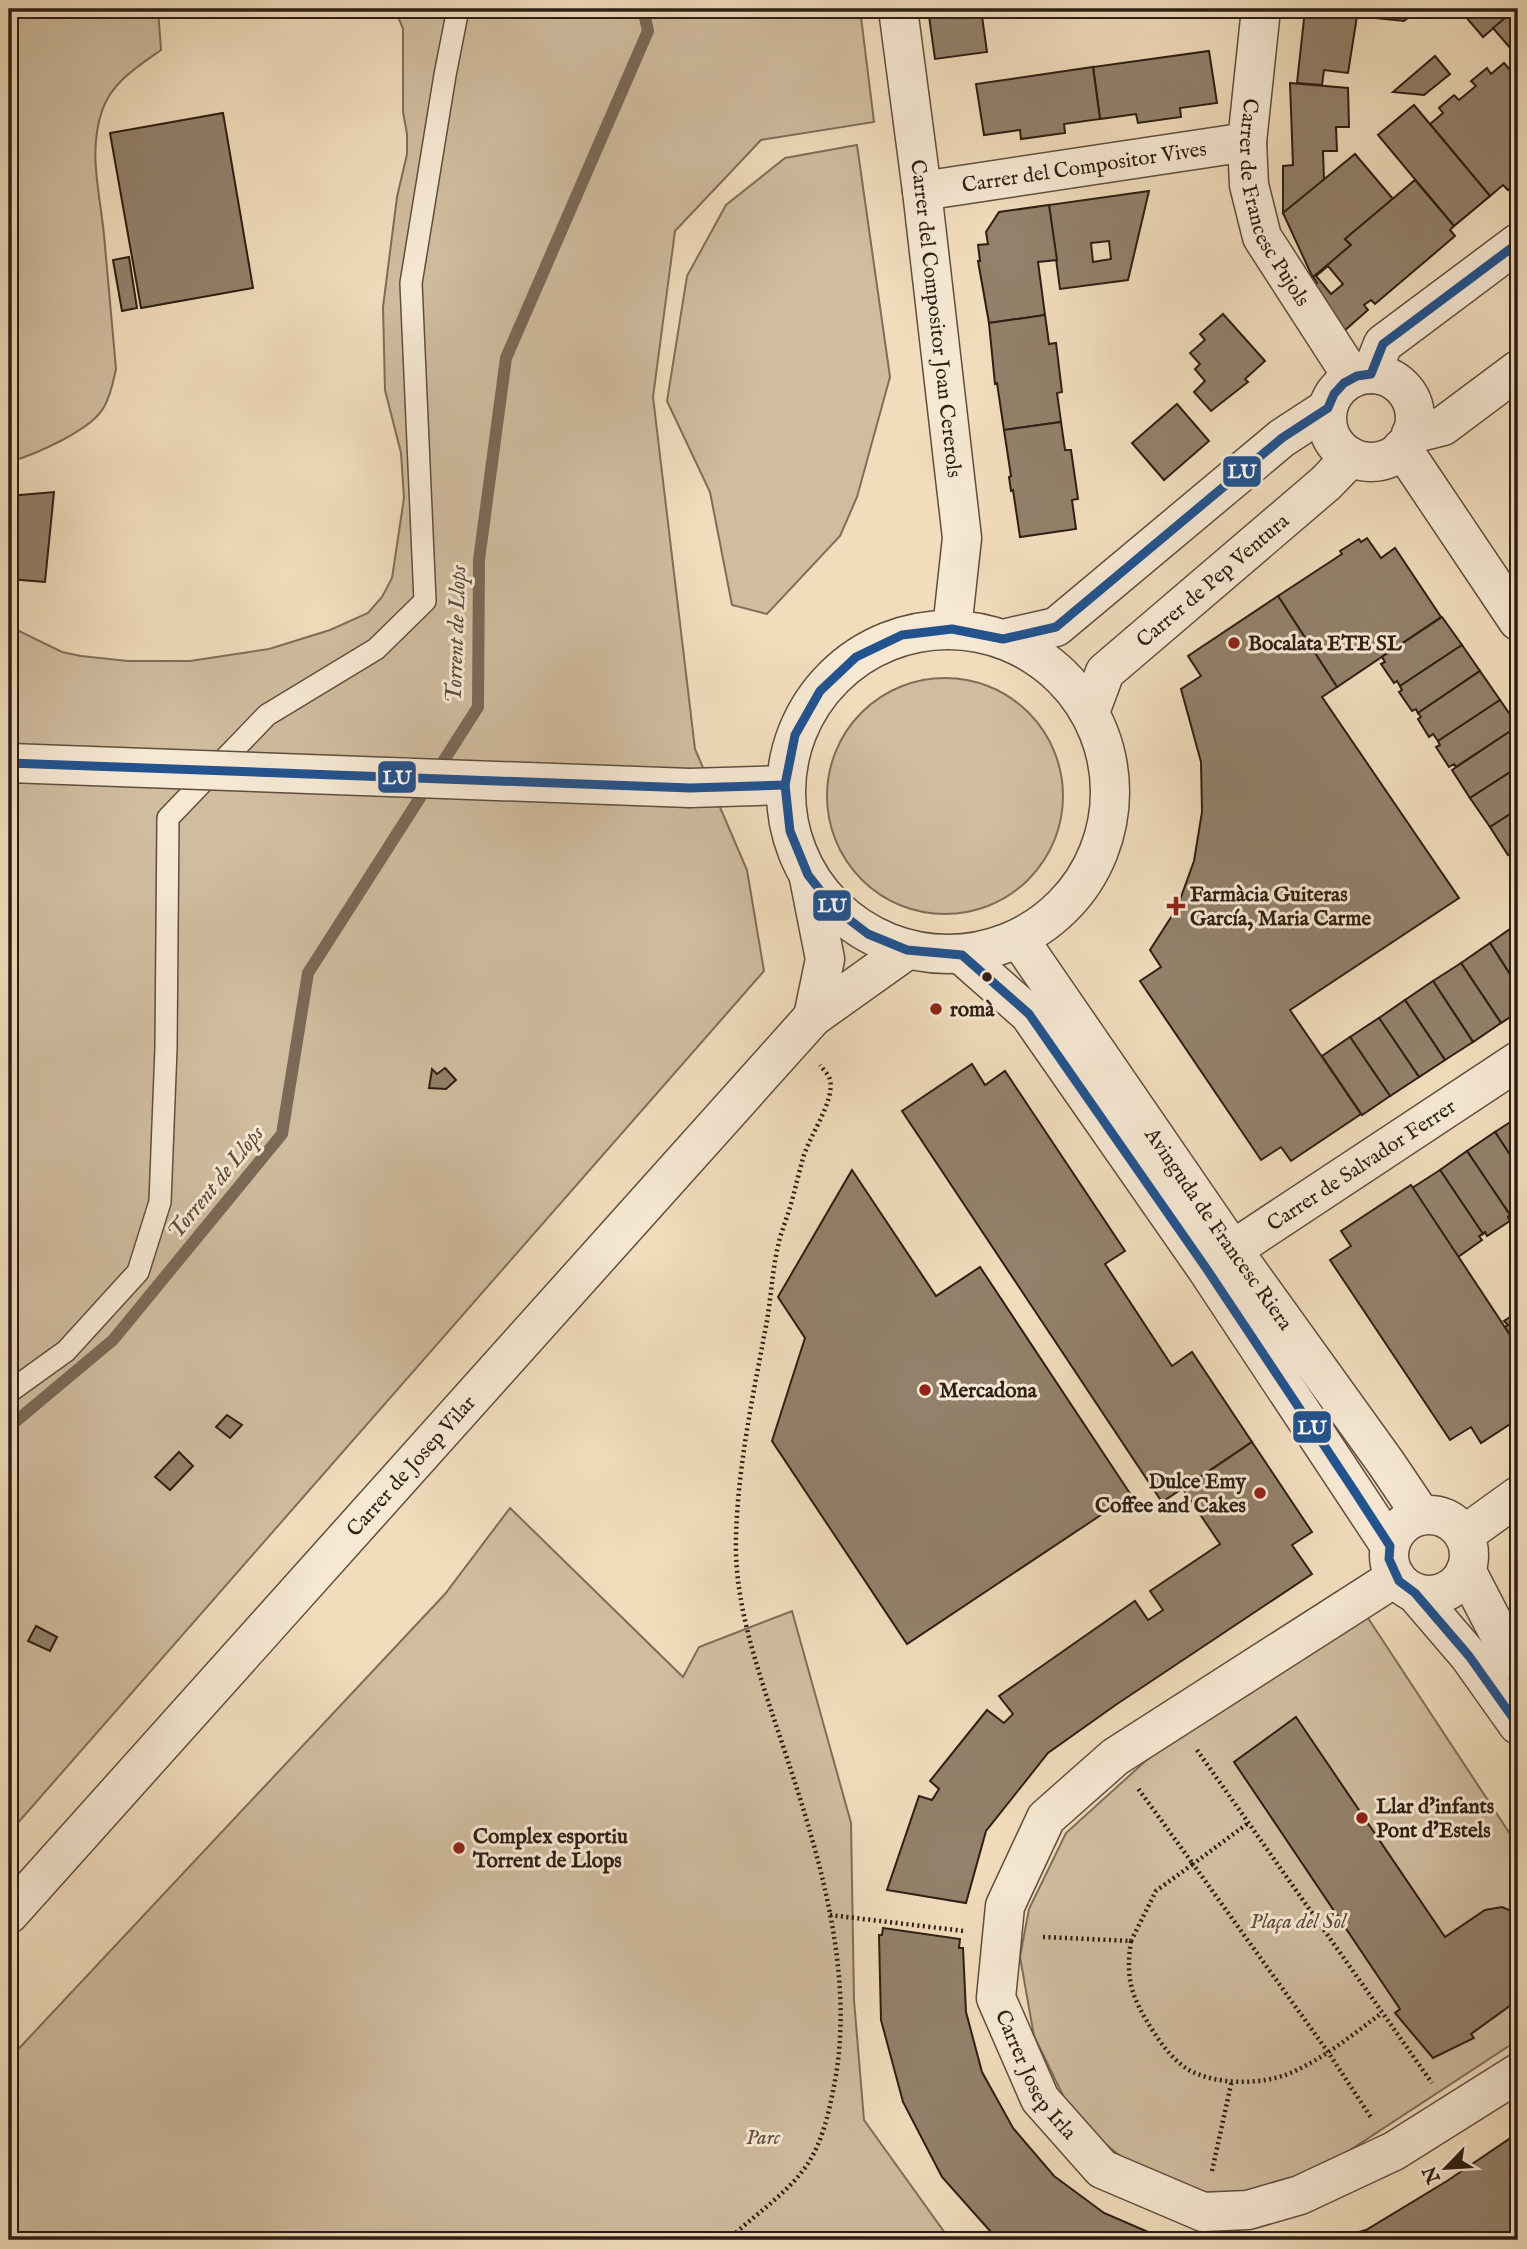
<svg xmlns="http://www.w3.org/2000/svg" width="1527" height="2249" font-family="'IM FELL English',serif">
<rect width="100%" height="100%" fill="#f1dcbc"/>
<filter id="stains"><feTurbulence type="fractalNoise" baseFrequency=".00286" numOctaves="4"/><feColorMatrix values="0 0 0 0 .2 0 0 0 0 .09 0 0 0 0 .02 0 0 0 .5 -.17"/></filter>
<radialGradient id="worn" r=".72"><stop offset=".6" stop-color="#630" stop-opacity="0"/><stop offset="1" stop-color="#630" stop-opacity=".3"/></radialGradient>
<g fill="#d0bc9f" stroke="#7f6d5a" stroke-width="2">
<path d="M9,9h149l3,41c-24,17 -50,33 -59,61 -14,41 -2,83 2,124 4,44 8,89 12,134 -3,13 -5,26 -12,38 -12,23 -70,48 -95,55z"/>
<polygon points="395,9 860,9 874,122 761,140 675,231 653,397 695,749 747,870 764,971 9,1833 9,626 62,652 81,656 128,661 190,661 269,649 330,630 368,613 382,597 392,578 404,498 401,453 385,390 383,307 397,197 407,154 407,134 403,112 403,29"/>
<polygon points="857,145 890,377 857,497 840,536 767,614 732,605 710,492 667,401 687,276 726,205 785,158"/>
<circle cx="945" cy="796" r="118"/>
<polygon points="510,1508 683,1677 699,1647 792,1611 851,1823 854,2000 864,2120 950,2240 9,2240 9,2059 445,1594"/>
<polygon points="1362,1609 1518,1846 1518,2040 1315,2173 1246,2198 1199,2191 1137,2170 1074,2118 1034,2036 1020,1957 1029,1909 1066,1833 1192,1719"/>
</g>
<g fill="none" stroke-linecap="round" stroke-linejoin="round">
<polyline stroke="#7b6957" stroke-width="12" points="9,1427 113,1340 282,1134 308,973 478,707 479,560 506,358 648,31 643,9"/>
</g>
<g fill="#93816b" stroke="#2e1e14" stroke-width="2" fill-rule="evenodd">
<polygon points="928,9 981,9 987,52 935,59"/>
<polygon points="1290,9 1419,9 1404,21"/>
<polygon points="1459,9 1476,9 1483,16 1493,9 1503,20 1483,37"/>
<polygon points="1516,9 1518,9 1518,57 1493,28"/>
<polygon points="1305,10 1357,16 1348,73 1324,70 1322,85 1297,83"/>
<polygon points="1209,51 1217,103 1180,108 1181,117 1138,123 1136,114 1100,119 1093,67"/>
<polygon points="1435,56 1450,74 1424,95 1393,92"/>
<polygon points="1504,63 1518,79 1518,181 1508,190 1503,185 1490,196 1430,124 1443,113 1439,108 1454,95 1459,100 1476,86 1471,81 1487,68 1491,74"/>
<polygon points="1093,67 1100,119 1064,124 1065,133 1021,139 1020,130 984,135 976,84"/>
<polygon points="1290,83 1348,88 1349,127 1336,127 1337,151 1323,151 1324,180 1283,213 1283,166 1293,165"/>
<polygon points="1414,105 1490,196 1454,226 1378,135"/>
<polygon points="223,113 253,288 141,308 110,133"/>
<polygon points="1355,154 1393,199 1345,239 1351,245 1313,278 1283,213"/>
<path d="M1415,180l39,46 -4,4 5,6 -80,68 -4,-4 -7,5 4,5 -24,21 -33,-43 6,-5 -4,-6 38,-32 -6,-6zM1328,266l15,18 -12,10 -15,-18z"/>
<path d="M1149,191l-21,89 -68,9 -11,-84zM1109,241l2,18 -18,3 -2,-19z"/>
<polygon points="1049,205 1057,260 1038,262 1045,315 989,323 978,261 980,261 978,245 988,244 986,232 999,212"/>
<polygon points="129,257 137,308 122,311 113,260"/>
<polygon points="1223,314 1265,361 1245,379 1248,382 1211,411 1194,392 1205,381 1195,369 1200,364 1190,353 1205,340 1200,334"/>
<polygon points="1045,315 1049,344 1056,343 1062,392 1057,393 1061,422 1004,430 997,383 995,384 989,323"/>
<polygon points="1177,404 1209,441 1164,480 1132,443"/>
<polygon points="1061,422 1065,450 1071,450 1078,499 1072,500 1076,529 1020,537 1013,490 1011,491 1009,477 1011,476 1004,430"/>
<polygon points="54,492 45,582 9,579 9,496"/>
<polygon points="1367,538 1381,558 1395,548 1441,617 1337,687 1278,596 1342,554 1340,551 1359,539 1361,542"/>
<polygon points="1278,596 1337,687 1322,697 1459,898 1290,1010 1361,1114 1291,1161 1281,1147 1261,1160 1140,981 1161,967 1150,950 1177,908 1194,861 1202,812 1201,762 1181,689 1201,676 1188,656"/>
<polygon points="1442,617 1462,645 1400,686 1397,681 1394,683 1381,664 1385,662 1382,657"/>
<polygon points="1462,645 1480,671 1418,713 1416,709 1412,711 1399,692 1402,690 1400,686"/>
<polygon points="1480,671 1500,700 1438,741 1433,734 1429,737 1418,719 1421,717 1418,713"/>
<polygon points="1500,700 1518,726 1456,767 1454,764 1449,767 1436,747 1440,745 1438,741"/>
<polygon points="1518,726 1518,767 1470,798 1452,770"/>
<polygon points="1518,767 1518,809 1490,827 1470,798"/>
<polygon points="1518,809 1518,848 1508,855 1490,827"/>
<polygon points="1517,924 1518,926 1518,987 1490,943"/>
<polygon points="1490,943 1518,987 1518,1012 1501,1023 1461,963"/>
<polygon points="1461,963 1501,1023 1473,1042 1433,981"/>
<polygon points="1433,981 1473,1042 1445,1060 1405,1000"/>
<polygon points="1405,1000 1445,1060 1419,1077 1379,1018"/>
<polygon points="1379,1018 1419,1077 1390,1096 1350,1037"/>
<polygon points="1350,1037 1390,1096 1362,1115 1322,1056"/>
<polygon points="972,1064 985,1085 1005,1071 1125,1251 1105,1264 1172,1366 1192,1352 1252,1442 1162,1502 902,1111"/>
<polygon points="445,1068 456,1080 446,1089 429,1088 432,1069 437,1074"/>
<polygon points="1518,1117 1518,1167 1495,1132"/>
<polygon points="1495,1132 1518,1167 1518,1214 1515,1217 1513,1213 1510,1215 1467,1151"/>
<polygon points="1467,1151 1510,1215 1508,1217 1510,1221 1487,1236 1485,1232 1483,1234 1440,1170"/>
<polygon points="852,1170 936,1296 980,1267 1131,1495 907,1644 772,1441 805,1338 778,1297"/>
<polygon points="1440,1170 1483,1234 1479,1236 1482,1240 1458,1257 1412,1188"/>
<polygon points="1411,1185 1518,1347 1518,1419 1481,1443 1471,1427 1450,1440 1330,1260 1351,1246 1341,1231"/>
<polygon points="1518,1312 1518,1347 1505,1327 1508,1325 1504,1321"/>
<polygon points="227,1415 242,1425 230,1438 216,1427"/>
<polygon points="1252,1442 1312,1532 1292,1545 1312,1574 1117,1704 1048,1753 986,1831 966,1903 887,1890 919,1796 932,1800 939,1789 930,1781 987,1710 1004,1723 1013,1714 999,1696 1135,1601 1148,1620 1163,1610 1150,1591 1220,1544 1183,1489"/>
<polygon points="179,1452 193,1466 170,1490 155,1477"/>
<polygon points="36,1626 57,1637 50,1651 28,1641"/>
<polygon points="9,1675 18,1682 9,1692"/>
<polygon points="1296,1717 1445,1937 1485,1910 1502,1907 1518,1914 1518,2000 1471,2034 1474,2038 1433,2058 1395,2013 1400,2009 1234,1762"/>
<polygon points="883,1928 960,1939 959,1948 963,1948 966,2012 982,2072 1013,2128 1054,2176 1104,2213 1162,2238 1162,2240 998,2240 942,2177 903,2102 881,2020 879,1935 882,1935"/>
<polygon points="1518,2133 1518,2226 1498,2240 1331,2240 1366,2230 1447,2181"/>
</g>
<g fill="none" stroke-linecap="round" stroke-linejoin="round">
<g stroke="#5f4e3e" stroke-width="24">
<polyline id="service" points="9,1392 66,1351 138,1272 160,1202 166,1048 168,818 267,715 376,649 425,601 411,283 445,75 458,9"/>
</g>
<g stroke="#5f4e3e" stroke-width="41">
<g id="minor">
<path id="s1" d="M898,9l24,182 40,347 -10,91"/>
<path id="s2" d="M1261,9l-14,133 2,43 13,52 91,141"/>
<path id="s3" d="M922,191l325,-49"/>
<polyline points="1371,374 1383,344 1518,243"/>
<circle cx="1371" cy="418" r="44"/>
<polyline points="1411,434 1443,426 1518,370"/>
<polyline points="1402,448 1518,621"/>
<circle cx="948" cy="792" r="162"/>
<polyline points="1003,639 1056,627 1282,438 1328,408"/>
<path id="s4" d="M1090,712l15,-40 221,-189 25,-26"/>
<polyline points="690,788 785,785"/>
<polyline points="809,878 825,959 813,1017"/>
<path id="s5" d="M1019,939l213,310 154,214 35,52"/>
<polyline points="962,955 1029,1014 1206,1268 1390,1546"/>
<path id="s6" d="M1211,1264l307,-203"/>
<circle cx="1429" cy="1555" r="40"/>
<polyline points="1464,1535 1518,1496"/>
<polyline points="1466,1570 1498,1632 1518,1662"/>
<path id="s7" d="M1396,1577l-281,180 -69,61 -41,88 -9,92 44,101 62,70 101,43 45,-2 52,-15 94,-44 124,-78"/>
<polyline points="1415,1593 1469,1656 1518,1725"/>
<path id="s8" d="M9,1914l804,-897 94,-67"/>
</g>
</g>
<g stroke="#2e1e14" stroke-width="4.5" stroke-dasharray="2 3.5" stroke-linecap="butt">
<polyline points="1197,1750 1432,2083"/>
<polyline points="1247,1824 1193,1864 1328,2052 1372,2119"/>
<polyline points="830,1915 964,1931"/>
<polyline points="1043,1937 1131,1941 1156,1891 1193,1864 1137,1787"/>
<path d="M1131,1941c-6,39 1,57 22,90 9,14 21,30 36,39 27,15 71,15 99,4 34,-14 64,-39 94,-61"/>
<polyline points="1212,2171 1232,2080"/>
<path d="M728,2240c26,-25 61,-47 81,-78 14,-23 20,-50 25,-76 24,-121 -22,-253 -60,-367 -19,-58 -40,-120 -38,-182 2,-72 17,-141 30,-211 5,-26 6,-54 12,-80 3,-14 9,-28 13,-42 4,-14 7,-28 11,-42 5,-24 33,-59 28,-82 -1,-5 -7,-11 -10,-15"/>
</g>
<use href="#service" stroke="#f6e8d3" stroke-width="21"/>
<use href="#minor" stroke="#f6e8d3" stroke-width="38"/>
<g stroke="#5f4e3e" stroke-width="41" stroke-linecap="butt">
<polyline id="minor-bridge" points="9,763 690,788"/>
</g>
<use href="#minor-bridge" stroke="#f6e8d3" stroke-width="38"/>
<g stroke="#f6e8d3" stroke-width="14">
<g id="bus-1">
<polyline points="1518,243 1383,344 1371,374 1357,376 1344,383 1334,394 1328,408 1282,438 1056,627 1003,639 952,629 902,635 856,657 820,691 795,735 785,785 790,831 808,875 834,908 868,934 907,950 962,955 1029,1014 1206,1268 1353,1489 1390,1546 1389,1559 1399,1581 1415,1593 1469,1656 1518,1725"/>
<polyline points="9,763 690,788 785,785"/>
</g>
</g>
<use href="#bus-1" stroke="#22538f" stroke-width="9"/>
</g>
<g fill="#8f2418" stroke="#f6e8d3" stroke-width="2.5">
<circle cx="1234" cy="643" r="7"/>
<path d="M1172.5 895.5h7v7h7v7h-7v7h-7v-7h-7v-7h7z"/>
<circle cx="936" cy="1009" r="7"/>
<circle cx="925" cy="1390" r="7"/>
<circle cx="1260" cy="1493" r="7"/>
<circle cx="1362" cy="1818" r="7"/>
<circle cx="459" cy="1848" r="7"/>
</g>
<circle fill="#2e1e14" stroke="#f6e8d3" stroke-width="2.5" cx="987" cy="977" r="6"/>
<g text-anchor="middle" stroke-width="6" stroke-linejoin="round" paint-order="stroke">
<g font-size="21" fill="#2e1e14" stroke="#f6e8d3">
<text dy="7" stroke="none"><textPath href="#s3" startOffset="164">Carrer del Compositor Vives</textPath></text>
<text dy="7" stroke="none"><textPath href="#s2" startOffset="200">Carrer de Francesc Pujols</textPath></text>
<text dy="7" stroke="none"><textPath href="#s1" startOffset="312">Carrer del Compositor Joan Cererols</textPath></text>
<text dy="7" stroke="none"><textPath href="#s4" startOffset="184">Carrer de Pep Ventura</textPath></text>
<text dy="7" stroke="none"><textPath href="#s6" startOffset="180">Carrer de Salvador Ferrer</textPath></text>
<text dy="7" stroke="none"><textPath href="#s5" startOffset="352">Avinguda de Francesc Riera</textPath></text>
<text dy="7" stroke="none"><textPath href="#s8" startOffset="602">Carrer de Josep Vilar</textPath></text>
<text dy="7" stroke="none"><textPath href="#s7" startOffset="702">Carrer Josep Irla</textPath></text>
</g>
<g font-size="21" font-weight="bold" fill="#2e1e14" stroke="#f6e8d3" text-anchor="start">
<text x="1248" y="650">Bocalata ETE SL</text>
<text x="1190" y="901">Farmàcia Guiteras<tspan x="1190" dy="24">García, Maria Carme</tspan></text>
<text x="950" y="1016">romà</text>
<text x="939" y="1397">Mercadona</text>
<text x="1246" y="1488" text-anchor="end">Dulce Emy<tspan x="1246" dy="24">Coffee and Cakes</tspan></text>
<text x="1376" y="1813">Llar d'infants<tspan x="1376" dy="24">Pont d'Estels</tspan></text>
<text x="473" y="1843">Complex esportiu<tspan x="473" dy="24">Torrent de Llops</tspan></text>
</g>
<g font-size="21" font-style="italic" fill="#5f4d3e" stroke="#f6e8d3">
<text x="1298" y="1928">Plaça del Sol</text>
<text x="763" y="2144">Parc</text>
</g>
<g font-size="23" font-style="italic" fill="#5b4a3b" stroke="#f6e8d3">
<text transform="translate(455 634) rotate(-88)" y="8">Torrent de Llops</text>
<text transform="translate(215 1182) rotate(-51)" y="8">Torrent de Llops</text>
</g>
</g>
<g stroke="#f6e8d3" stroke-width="2.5">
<rect x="1222" y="455" width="40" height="33" rx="7" fill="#22538f"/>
<rect x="377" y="760" width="40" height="34" rx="7" fill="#22538f"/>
<rect x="812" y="889" width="40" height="33" rx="7" fill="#22538f"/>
<rect x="1292" y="1410" width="40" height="34" rx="7" fill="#22538f"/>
</g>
<g font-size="19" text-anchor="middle" font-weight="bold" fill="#fff">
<text x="1242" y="478">LU</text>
<text x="397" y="784">LU</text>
<text x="832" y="912">LU</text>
<text x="1312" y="1434">LU</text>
</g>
<rect width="1527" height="2249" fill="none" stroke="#f1dcbc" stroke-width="35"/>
<rect x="10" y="10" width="1506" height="2228" fill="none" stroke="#2e1e14" stroke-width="3.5"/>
<rect x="18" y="18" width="1492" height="2214" fill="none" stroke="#2e1e14" stroke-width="2"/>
<g transform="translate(1446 2168) rotate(245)" stroke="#f6e8d3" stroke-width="5" paint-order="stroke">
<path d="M0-5L12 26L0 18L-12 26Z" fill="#2e1e14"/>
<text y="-10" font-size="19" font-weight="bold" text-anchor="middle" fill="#2e1e14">N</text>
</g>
<rect width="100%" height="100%" filter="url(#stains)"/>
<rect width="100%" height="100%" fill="url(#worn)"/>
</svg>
